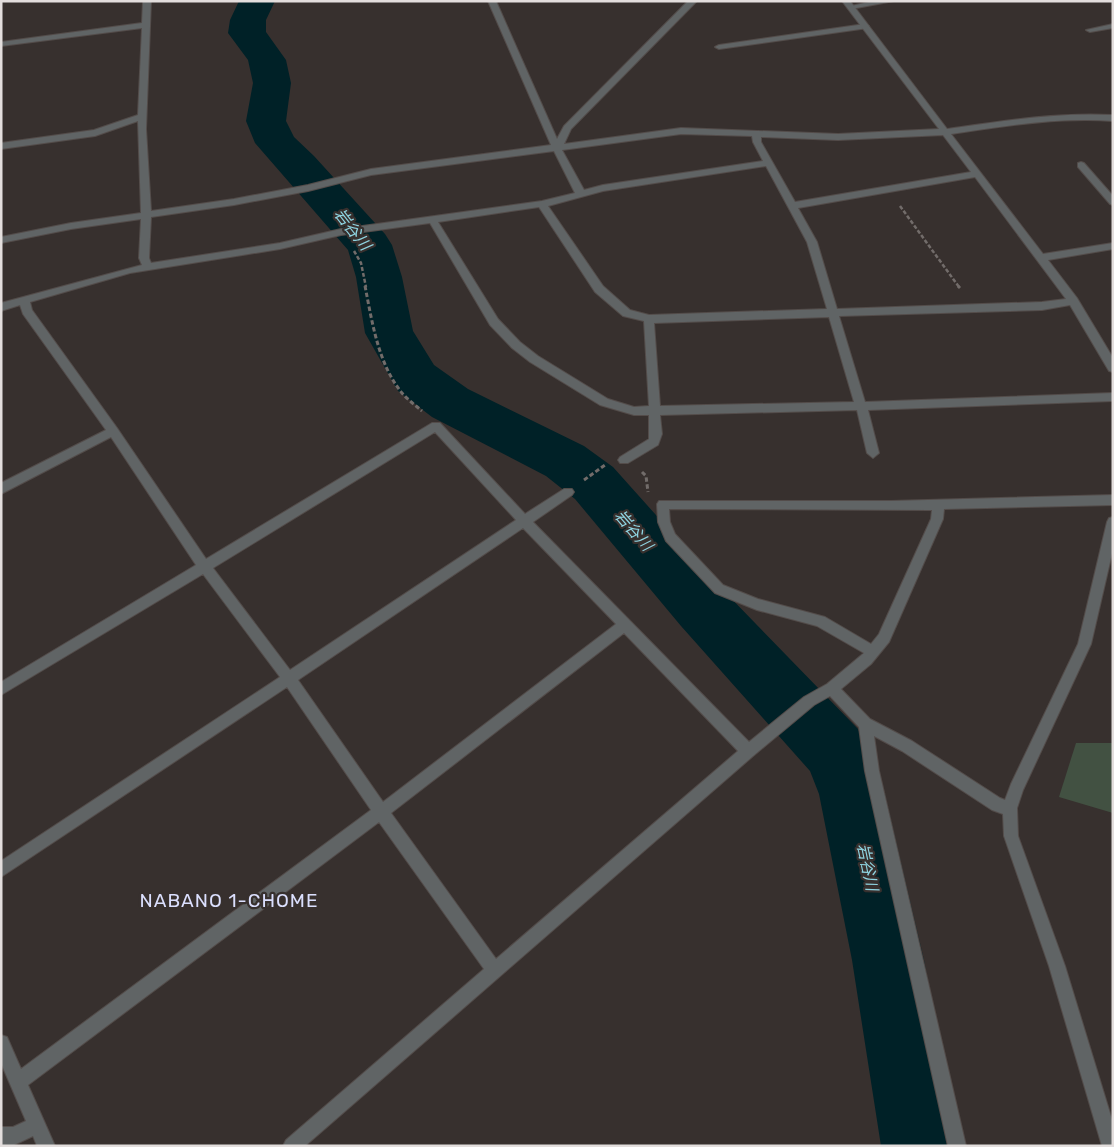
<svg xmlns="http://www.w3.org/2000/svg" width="1114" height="1147" font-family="Rubik,'Noto Sans JP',sans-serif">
<rect width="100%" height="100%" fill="#37302e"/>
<polygon fill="#425142" points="1076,743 1113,743 1113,813 1059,797"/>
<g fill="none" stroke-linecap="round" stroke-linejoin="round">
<polygon fill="#002127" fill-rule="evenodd" points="239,1 275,1 266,20 266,32 286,60 291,83 286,121 294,137 314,156 385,234 392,245 402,277 413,331 434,365 468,389 584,446 613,467 723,590 858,729 885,794 924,960 961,1146 881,1146 852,960 819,794 810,771 681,626 575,499 546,476 432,417 398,391 365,333 356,277 348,250 255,143 246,121 253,83 248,60 228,33 230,20"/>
<g stroke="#534c4a" stroke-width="2">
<g id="lane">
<polygon points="873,1 894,1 851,9 847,7"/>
<polygon points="865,24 869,26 868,28 719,49 715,47 719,45"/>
</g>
</g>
<g stroke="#534c4a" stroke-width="2">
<g id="street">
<path d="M143,1h8l-5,128 5,82 83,-12 74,-14 63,-16 180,-24 -63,-144h8l61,138 7,-13 124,-125h9l-126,128 -7,15 117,-16 157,6 101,-5 -97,-128h8l97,128c55,-8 110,-17 166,-14v6c-54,-4 -108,5 -162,13l92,120 70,-11v6l-65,11 29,38 36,60v14l-4,-1 -39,-66 -28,5 -203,6 26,86 248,-9v8l-245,9 11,43 -6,5 -6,-5 -10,-43 -197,5 2,19 -4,11 -30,18h-8l-2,-3 2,-3 29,-18v-24h-15l-34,-10 -70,-43 -18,-14 -22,-23 -60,-102 -89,12 -61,14 -150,24 -100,29 2,8 85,118 89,131 226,-136h8l85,91 39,-25h8l2,3 -2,3 -39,27 216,220 55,-45 23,-13 37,-31 -47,-27 -60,-16 -42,-17 -49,-52 -8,-19 -1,-18 2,-3h232l222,-6v10l-169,4 -1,10 -54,123 -18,22 -30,25 29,30 42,22 88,57 5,2 6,-16 67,-140 29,-122 2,-4 4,-1v32l-22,95 -68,146 -6,18 1,28 47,130 48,157v23h-11l-53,-180 -45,-130 -1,-22 -11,-4 -90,-59 -28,-15 5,35 87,375h-18l-83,-375 -6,-44 -29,-31 -16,9 -61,51 -448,390h-22l3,-6 198,-171 -105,-147 -351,263 27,61h-18l-4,-10 -19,9h-13v-18h12l13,-6 -25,-58v-28l6,2 14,32 350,-259 -84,-123 -286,190v-16l279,-184 -77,-103 -202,121v-13l195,-117 -85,-128 -110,57v-11l105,-53 -83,-116 -3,-9 -19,6v-8l141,-38 -3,-7 2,-39 -70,10 -70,14v-6l70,-14 70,-10 -3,-92 -43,15 -94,13v-6l93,-13 44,-15 4,-87 -141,18v-4l141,-19zM681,134l71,2 1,6 10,19 -160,24 -19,5 -22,-40zM943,135l28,37 -176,30 -34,-60v-5l77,3zM554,151l21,42 -33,8 -201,28 -61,14 -129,20 -2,-5 2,-41 83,-12 74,-14 63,-16zM766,166l41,76 20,67 -178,6 -19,-5 -27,-24 -55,-80 55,-15zM975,177l91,122 -24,3 -205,7 -20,-67 -19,-34zM539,207l56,85 28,24 21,5 5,85 -15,1 -26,-8 -70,-43 -18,-14 -22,-23 -60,-97zM829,317l25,85 -194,4 -6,-83zM435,432l81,88 -226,150 -77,-102zM669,509l263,1 -1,9 -52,115 -8,10 -46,-27 -67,-18 -35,-14 -48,-51 -5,-12zM523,528l93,96 -233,178 -85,-122zM624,633l114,118 -242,208 -105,-146z"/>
<polygon points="1113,24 1113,28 1090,32 1086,30"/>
<polygon points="1081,162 1084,163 1113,196 1113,205 1110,204 1078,167 1078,163"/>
</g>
</g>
<g stroke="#726c6a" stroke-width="2.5" stroke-dasharray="4 2" stroke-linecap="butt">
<polyline points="900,206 959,287"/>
<polyline points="354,251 361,263 366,287"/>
</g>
<g stroke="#726c6a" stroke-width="3" stroke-dasharray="4.5 2.5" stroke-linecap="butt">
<path d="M365,286c7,35 13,78 37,107 5,6 13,12 20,18"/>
<polyline points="958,286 960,288"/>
<polyline points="642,472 646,476 648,492"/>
<polyline points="584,480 605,465"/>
</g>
<use href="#lane" fill="#606465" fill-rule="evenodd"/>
<use href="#street" fill="#606465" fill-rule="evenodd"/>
</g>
<g text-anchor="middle" stroke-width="4.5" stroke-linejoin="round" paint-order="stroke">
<g font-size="16" font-style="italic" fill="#8fd4e1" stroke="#37302e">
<text transform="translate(353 229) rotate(52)" y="6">岩谷川</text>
<text transform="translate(634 530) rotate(49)" y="6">岩谷川</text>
<text transform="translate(868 867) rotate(78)" y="6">岩谷川</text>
</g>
<g font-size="19" letter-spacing="1" fill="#dbdffd" stroke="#37302e">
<text x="229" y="907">NABANO 1-CHOME</text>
</g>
</g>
<rect width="1114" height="1147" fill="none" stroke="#e3dedd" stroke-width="5"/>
</svg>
